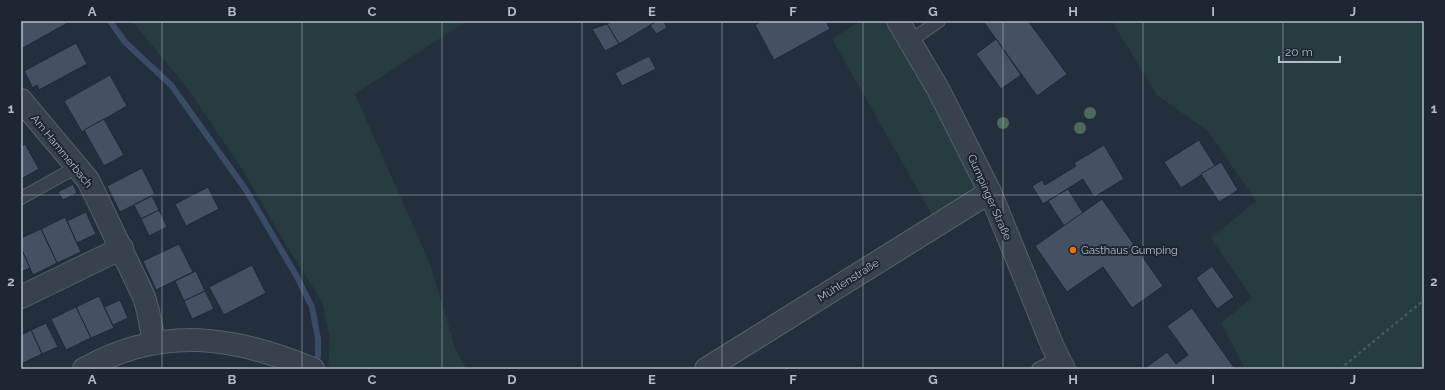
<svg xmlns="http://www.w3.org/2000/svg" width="1445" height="390" font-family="Raleway,sans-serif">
<rect width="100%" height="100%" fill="#242f3e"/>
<g fill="#263c3f">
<polygon points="132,21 467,21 355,94 431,266 456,351 467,369 328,369 330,338 322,301 291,253 242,169 188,89"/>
<polygon points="860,21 898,21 990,192 938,225 832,39"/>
<polygon points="1112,21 1424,21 1424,369 1245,369 1221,323 1252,298 1211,238 1256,201 1208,131 1157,95"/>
</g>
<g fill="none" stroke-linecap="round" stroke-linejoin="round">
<polyline stroke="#394c67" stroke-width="6" points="110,21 125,42 171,85 246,190 296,275 312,307 318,339 318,355 316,366"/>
</g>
<g fill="#455162" stroke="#1f2835">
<polygon points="21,21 71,21 21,49"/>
<polygon points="613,21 657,21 619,44 607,24"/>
<polygon points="657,21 664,21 667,28 656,34 650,25"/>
<polygon points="762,21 826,21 830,29 774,60 755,25"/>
<polygon points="983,21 1028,21 1067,74 1037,96"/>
<polygon points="607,24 619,44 605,51 592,29"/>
<polygon points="996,39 1021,75 1001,89 976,54"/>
<polygon points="76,43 87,64 39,90 37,85 33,88 24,71"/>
<polygon points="649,56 656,69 622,86 615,73"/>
<polygon points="110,75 127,106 82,132 64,101"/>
<polygon points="104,119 124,155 104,166 84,130"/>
<polygon points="1199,140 1215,166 1181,188 1164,162"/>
<polygon points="25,144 39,169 21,179 21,147"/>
<polygon points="1104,145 1124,179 1094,197 1083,179 1043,204 1032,186 1042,180 1045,185 1076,166 1074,163"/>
<polygon points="1221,162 1238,190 1219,202 1201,174"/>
<polygon points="142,168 155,194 120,212 107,186"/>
<polygon points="73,184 77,193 63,200 58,192"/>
<polygon points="208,187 219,209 186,226 175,204"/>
<polygon points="1068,189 1083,213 1064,226 1048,201"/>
<polygon points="152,196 159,210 141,219 134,205"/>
<polygon points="1102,199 1163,286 1132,308 1103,267 1067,292 1035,246"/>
<polygon points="159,210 167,227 149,236 141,219"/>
<polygon points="86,212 96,234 77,243 67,221"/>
<polygon points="65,217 81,252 57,263 41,229"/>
<polygon points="41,229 57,263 33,275 21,248 21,238"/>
<polygon points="179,244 193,272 156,290 143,261"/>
<polygon points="21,248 30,268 21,272"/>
<polygon points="252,265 266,293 224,315 209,287"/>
<polygon points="1212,266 1234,297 1217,309 1196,278"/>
<polygon points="196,271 205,291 184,301 175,281"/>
<polygon points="205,291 214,309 192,319 184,301"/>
<polygon points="99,296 114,328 91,338 76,307"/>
<polygon points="120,300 128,318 113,325 104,307"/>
<polygon points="76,307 91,338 66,350 51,319"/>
<polygon points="1192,308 1235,369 1144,369 1167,352 1176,364 1188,355 1167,326"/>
<polygon points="46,323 58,347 42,354 31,330"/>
<polygon points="31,330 42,354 23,363 21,358 21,335"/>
</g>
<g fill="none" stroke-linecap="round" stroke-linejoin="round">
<g stroke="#565f6c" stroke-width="14">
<g id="lane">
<polyline points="910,41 939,21"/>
<polyline points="21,198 77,167"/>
<polyline points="1038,369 1059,358"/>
</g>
</g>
<g stroke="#565f6c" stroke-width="24">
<g id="street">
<polyline points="898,21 938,89 990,192 1053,347 1064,369"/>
<polyline points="21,100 88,180 94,192 144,297 148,311 154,342"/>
<polyline points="21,297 122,248"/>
<path d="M84,369c78,-44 150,-33 229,0"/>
<polyline points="706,369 990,192"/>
</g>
</g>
<polyline stroke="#44595c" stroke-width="2.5" stroke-dasharray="3 3" stroke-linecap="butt" points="1340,369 1424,300"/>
<use href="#lane" stroke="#38414e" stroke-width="12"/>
<use href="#street" stroke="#38414e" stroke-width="22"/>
</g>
<g fill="#4b6a5d">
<circle cx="1090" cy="113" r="6"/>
<circle cx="1003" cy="123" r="6"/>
<circle cx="1080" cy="128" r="6"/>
</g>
<path fill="none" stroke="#b4bcc9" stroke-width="1" stroke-opacity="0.55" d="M162,21v348M302,21v348M442,21v348M582,21v348M722,21v348M863,21v348M1003,21v348M1143,21v348M1283,21v348M21,195h1403"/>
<circle fill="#e8710a" stroke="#1d2633" stroke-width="1.5" cx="1073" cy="250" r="4"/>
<g text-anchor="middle" stroke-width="4" stroke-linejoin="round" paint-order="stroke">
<g font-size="11" fill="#b4bcc9" stroke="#1d2633">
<text transform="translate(62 151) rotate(51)" y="4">Am Hammerbach</text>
<text transform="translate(990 197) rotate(66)" y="4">Gumpinger Straße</text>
<text transform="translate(848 280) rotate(-32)" y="4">Mühlenstraße</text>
</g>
<g font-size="11" fill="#b4bcc9" stroke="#1d2633" text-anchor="start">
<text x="1081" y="254">Gasthaus Gumping</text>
</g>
</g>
<rect width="1445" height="390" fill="none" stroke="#1d2633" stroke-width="44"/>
<path d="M1279 56v6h61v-6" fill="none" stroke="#b4bcc9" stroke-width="2"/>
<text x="1285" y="56" font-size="12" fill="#b4bcc9" stroke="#1d2633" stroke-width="3" paint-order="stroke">20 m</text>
<rect x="22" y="22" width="1401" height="346" fill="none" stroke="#b4bcc9" stroke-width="1.5"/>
<g font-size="13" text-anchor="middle" font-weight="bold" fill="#b4bcc9">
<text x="92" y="16">A</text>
<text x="232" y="16">B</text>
<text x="372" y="16">C</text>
<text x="512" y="16">D</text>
<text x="652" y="16">E</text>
<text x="793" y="16">F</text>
<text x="933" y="16">G</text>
<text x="1073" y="16">H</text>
<text x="1213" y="16">I</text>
<text x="1353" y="16">J</text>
<text x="11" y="113">1</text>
<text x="1434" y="113">1</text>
<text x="11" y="286">2</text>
<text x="1434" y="286">2</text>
<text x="92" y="384">A</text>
<text x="232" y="384">B</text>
<text x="372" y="384">C</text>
<text x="512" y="384">D</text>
<text x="652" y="384">E</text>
<text x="793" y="384">F</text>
<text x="933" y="384">G</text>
<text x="1073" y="384">H</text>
<text x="1213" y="384">I</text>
<text x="1353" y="384">J</text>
</g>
</svg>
